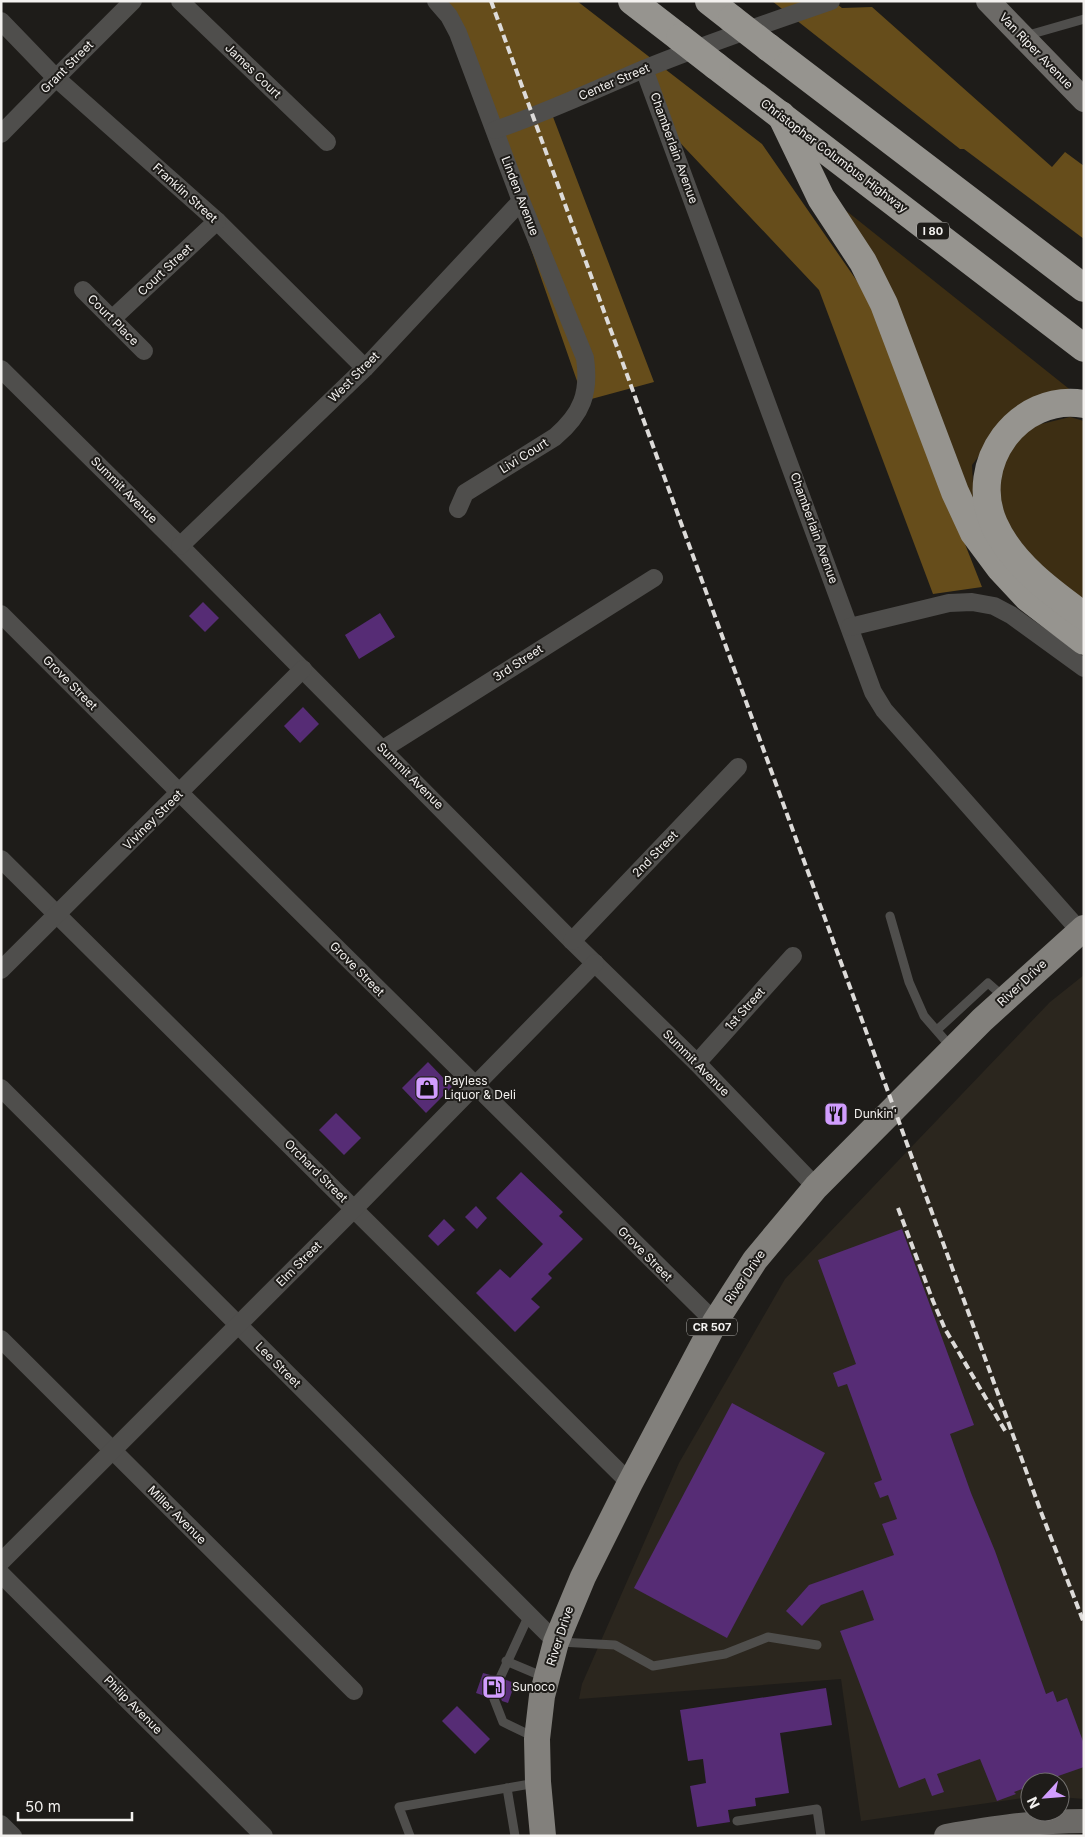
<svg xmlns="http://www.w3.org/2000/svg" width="1085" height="1837" font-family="Inter,sans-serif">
<rect width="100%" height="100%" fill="#1e1c19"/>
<polygon fill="#2b261e" points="1084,975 1084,1799 1060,1797 1060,1782 1030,1782 1030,1797 861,1821 841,1679 579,1699 582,1684 679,1463 785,1279 1050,1002"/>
<g fill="#3d2e13">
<polygon points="844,209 1078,396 1011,414 972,465 975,521"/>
<polygon points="1070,417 1084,421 1084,606 1016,548 993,505 996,462 1025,428"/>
</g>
<g fill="#664d1b">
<polygon points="435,1 577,1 762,144 866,294 982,587 933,594 819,290 669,131 643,70 550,109 654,382 584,401 450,17"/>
<polygon points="772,1 833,1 842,8 872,7 1052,167 1065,152 1084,166 1084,239 964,149 960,149"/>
</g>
<g fill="#562c75">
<polygon points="203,602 219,618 205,632 189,616"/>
<polygon points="380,613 395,637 359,659 345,635"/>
<polygon points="303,707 319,724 300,743 284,726"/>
<polygon points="428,1062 452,1087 426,1113 402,1088"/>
<polygon points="336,1113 361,1138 344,1155 319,1130"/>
<polygon points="521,1172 563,1212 559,1216 583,1239 548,1274 552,1278 531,1299 540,1307 515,1332 476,1293 500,1269 510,1278 543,1244 496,1198"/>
<polygon points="476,1206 487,1218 477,1229 465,1217"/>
<polygon points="444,1219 455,1230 438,1246 428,1236"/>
<polygon points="902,1229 974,1425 950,1434 971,1493 995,1551 1046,1694 1053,1691 1057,1702 1067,1698 1084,1744 1084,1767 1041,1782 1030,1782 1030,1786 1014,1792 1016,1794 997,1801 980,1759 937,1774 944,1792 932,1796 925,1778 899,1788 840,1631 874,1620 863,1590 821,1605 802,1626 786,1611 809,1585 894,1555 882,1524 897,1519 888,1495 880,1498 874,1483 882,1480 847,1384 838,1387 833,1373 856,1364 818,1260"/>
<polygon points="732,1403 825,1453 727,1638 634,1588"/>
<polygon points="483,1673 494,1676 495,1681 498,1684 503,1683 506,1680 515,1683 508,1703 502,1701 500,1696 495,1693 491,1693 488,1697 476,1693"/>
<polygon points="826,1688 832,1725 780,1733 789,1793 755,1798 756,1806 728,1810 730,1822 697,1827 690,1786 706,1783 703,1759 688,1761 680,1710"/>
<polygon points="457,1706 490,1739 475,1754 442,1721"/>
</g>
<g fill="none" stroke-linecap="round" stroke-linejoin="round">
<g stroke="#4f4e4c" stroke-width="9">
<polyline points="1025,36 1084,19"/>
<polyline points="890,916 909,982 924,1016 951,1047"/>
<polyline points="937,1030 988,983 1005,998"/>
<polyline points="560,1642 615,1645 653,1666 725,1654 768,1637 817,1645"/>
<polyline points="506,1661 544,1677"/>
<polyline points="500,1678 529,1615"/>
<polyline points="494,1699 503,1722 534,1737"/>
<polyline points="507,1788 515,1836"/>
<polyline points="737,1821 817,1809 821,1836"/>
<polyline points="410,1836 399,1807 536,1783"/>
</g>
<g stroke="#4f4e4c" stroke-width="18">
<polyline points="180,1 327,142"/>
<path d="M436,1l13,15 9,17 63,168 64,157c5,35 -3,56 -30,79l-90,56 -7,16"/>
<polyline points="1,21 56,78 217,221 365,368"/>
<polyline points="644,69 873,692 884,710 1080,931"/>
<path d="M495,130c51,-17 99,-40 149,-61 61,-25 124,-46 187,-68"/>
<polyline points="1,134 56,78 133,1"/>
<polyline points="83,290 144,351"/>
<polyline points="112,319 217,221"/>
<polyline points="1,369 180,546 572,941 697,1063 816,1187"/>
<polyline points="180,546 365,368 521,201"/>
<polyline points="1,614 180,793 715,1322"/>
<polyline points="850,627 949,603 972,602 994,606 1011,615 1084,668"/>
<polyline points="383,749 654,578"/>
<polyline points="1,859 630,1483"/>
<polyline points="572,941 738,767"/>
<polyline points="1,970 303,669"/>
<polyline points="697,1063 793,956"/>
<polyline points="1,1088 556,1642"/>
<polyline points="1,1339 354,1691"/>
<polyline points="1,1562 354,1209 595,963"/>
<polyline points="1,1574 264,1836"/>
<polyline points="1,1824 13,1836"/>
</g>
<g stroke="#6c6a67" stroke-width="24">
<polyline points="988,1 1084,100"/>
<path d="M946,1836c46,-8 91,-15 138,-15"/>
</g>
<polyline stroke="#82807c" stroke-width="26" points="543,1836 538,1782 537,1739 542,1696 556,1642 583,1577 630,1483 715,1322 755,1260 816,1187 982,1020 1084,928"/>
<g stroke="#96948f" stroke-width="28">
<polyline points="632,1 680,38"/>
<polyline points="709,1 732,19"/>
<polyline points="768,47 1084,288"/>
<polyline points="716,66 1084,348"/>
<polyline points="781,115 821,198 863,262 884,304 955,492 974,533 1000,568 1028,598 1084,641"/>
<path d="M1084,404c-66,-11 -117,60 -90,120 17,39 57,68 90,92"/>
</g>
<g stroke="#dddbd9" stroke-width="4" stroke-dasharray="8 4" stroke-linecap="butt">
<polyline points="491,1 1041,1512 1084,1623"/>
<polyline points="898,1208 933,1301 945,1329 1007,1434"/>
</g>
<g stroke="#96948f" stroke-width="28">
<polyline points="732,19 768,47"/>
<polyline points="680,38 716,66"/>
</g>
</g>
<defs>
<g id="shop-square" transform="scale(1.25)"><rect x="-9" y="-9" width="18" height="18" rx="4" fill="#d19dfe" stroke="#1e1c19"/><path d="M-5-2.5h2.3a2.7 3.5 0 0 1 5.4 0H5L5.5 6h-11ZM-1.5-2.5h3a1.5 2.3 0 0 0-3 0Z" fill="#111"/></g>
<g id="restaurant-square" transform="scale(1.25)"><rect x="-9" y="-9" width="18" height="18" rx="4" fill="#d19dfe" stroke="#1e1c19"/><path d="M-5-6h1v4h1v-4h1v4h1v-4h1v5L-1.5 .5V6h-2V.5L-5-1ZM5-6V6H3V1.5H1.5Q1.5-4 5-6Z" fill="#111"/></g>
<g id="fuel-square" transform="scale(1.25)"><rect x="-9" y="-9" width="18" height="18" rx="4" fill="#d19dfe" stroke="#1e1c19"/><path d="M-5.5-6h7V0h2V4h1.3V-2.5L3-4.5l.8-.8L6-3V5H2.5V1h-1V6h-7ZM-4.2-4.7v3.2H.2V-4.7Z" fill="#111"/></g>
</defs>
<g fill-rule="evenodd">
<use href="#shop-square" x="427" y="1088"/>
<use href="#restaurant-square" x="836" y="1114"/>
<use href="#fuel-square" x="494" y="1687"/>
</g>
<g text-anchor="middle" stroke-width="4" stroke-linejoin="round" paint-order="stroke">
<g fill="#1e1c19" stroke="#b3b1af" stroke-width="1">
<rect x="917" y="222.5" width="32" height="17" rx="4"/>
<rect x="687" y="1318.5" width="50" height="17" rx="4"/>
</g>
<g font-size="11" font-weight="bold" fill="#f3f1ef">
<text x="933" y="235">I 80</text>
<text x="712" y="1331">CR 507</text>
</g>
<g font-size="12" fill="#f3f1ef" stroke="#1e1c19">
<text transform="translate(1036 51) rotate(46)" y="4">Van Riper Avenue</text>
<text transform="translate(67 67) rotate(-45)" y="4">Grant Street</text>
<text transform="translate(253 71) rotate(44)" y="4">James Court</text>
<text transform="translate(614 82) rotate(-23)" y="4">Center Street</text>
<text transform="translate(674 148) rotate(70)" y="4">Chamberlain Avenue</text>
<text transform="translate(834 156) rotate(37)" y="4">Christopher Columbus Highway</text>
<text transform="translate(185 193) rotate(42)" y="4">Franklin Street</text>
<text transform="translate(520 196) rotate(69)" y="4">Linden Avenue</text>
<text transform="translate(165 270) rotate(-43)" y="4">Court Street</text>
<text transform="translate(113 320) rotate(45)" y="4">Court Place</text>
<text transform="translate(354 377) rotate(-45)" y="4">West Street</text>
<text transform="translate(524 456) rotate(-32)" y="4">Livi Court</text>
<text transform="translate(124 490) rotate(45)" y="4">Summit Avenue</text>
<text transform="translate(814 528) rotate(70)" y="4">Chamberlain Avenue</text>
<text transform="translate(518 663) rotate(-33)" y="4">3rd Street</text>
<text transform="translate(70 683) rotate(45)" y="4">Grove Street</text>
<text transform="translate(410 776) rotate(45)" y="4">Summit Avenue</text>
<text transform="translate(153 820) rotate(-45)" y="4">Viviney Street</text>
<text transform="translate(655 854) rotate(-46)" y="4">2nd Street</text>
<text transform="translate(357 969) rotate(45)" y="4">Grove Street</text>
<text transform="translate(1022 983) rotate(-43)" y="4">River Drive</text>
<text transform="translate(745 1009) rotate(-48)" y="4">1st Street</text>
<text transform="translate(696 1063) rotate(45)" y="4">Summit Avenue</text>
<text transform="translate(316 1171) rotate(45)" y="4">Orchard Street</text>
<text transform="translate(645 1254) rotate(45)" y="4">Grove Street</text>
<text transform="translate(299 1264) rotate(-45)" y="4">Elm Street</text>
<text transform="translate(745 1277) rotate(-56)" y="4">River Drive</text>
<text transform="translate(278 1365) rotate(45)" y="4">Lee Street</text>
<text transform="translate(177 1515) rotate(45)" y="4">Miller Avenue</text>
<text transform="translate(560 1636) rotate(-72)" y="4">River Drive</text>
<text transform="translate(133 1705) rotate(45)" y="4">Philip Avenue</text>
</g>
<g font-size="12" fill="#f3f1ef" stroke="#1e1c19" text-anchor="start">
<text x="444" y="1085">Payless<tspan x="444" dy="14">Liquor &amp; Deli</tspan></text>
<text x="854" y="1118">Dunkin'</text>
<text x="512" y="1691">Sunoco</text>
</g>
</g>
<rect width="1085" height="1837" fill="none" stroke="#f3f1ef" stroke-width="5"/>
<g transform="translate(1045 1797) rotate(244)"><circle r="24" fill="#1e1c19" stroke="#73716f"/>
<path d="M0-4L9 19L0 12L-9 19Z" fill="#d19dfe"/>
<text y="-8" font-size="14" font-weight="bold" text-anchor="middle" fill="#f3f1ef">N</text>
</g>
<path d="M18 1812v8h114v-8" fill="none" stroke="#f3f1ef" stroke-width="2.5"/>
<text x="25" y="1812" font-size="15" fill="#f3f1ef" stroke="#1e1c19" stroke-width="4" paint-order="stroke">50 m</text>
</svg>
